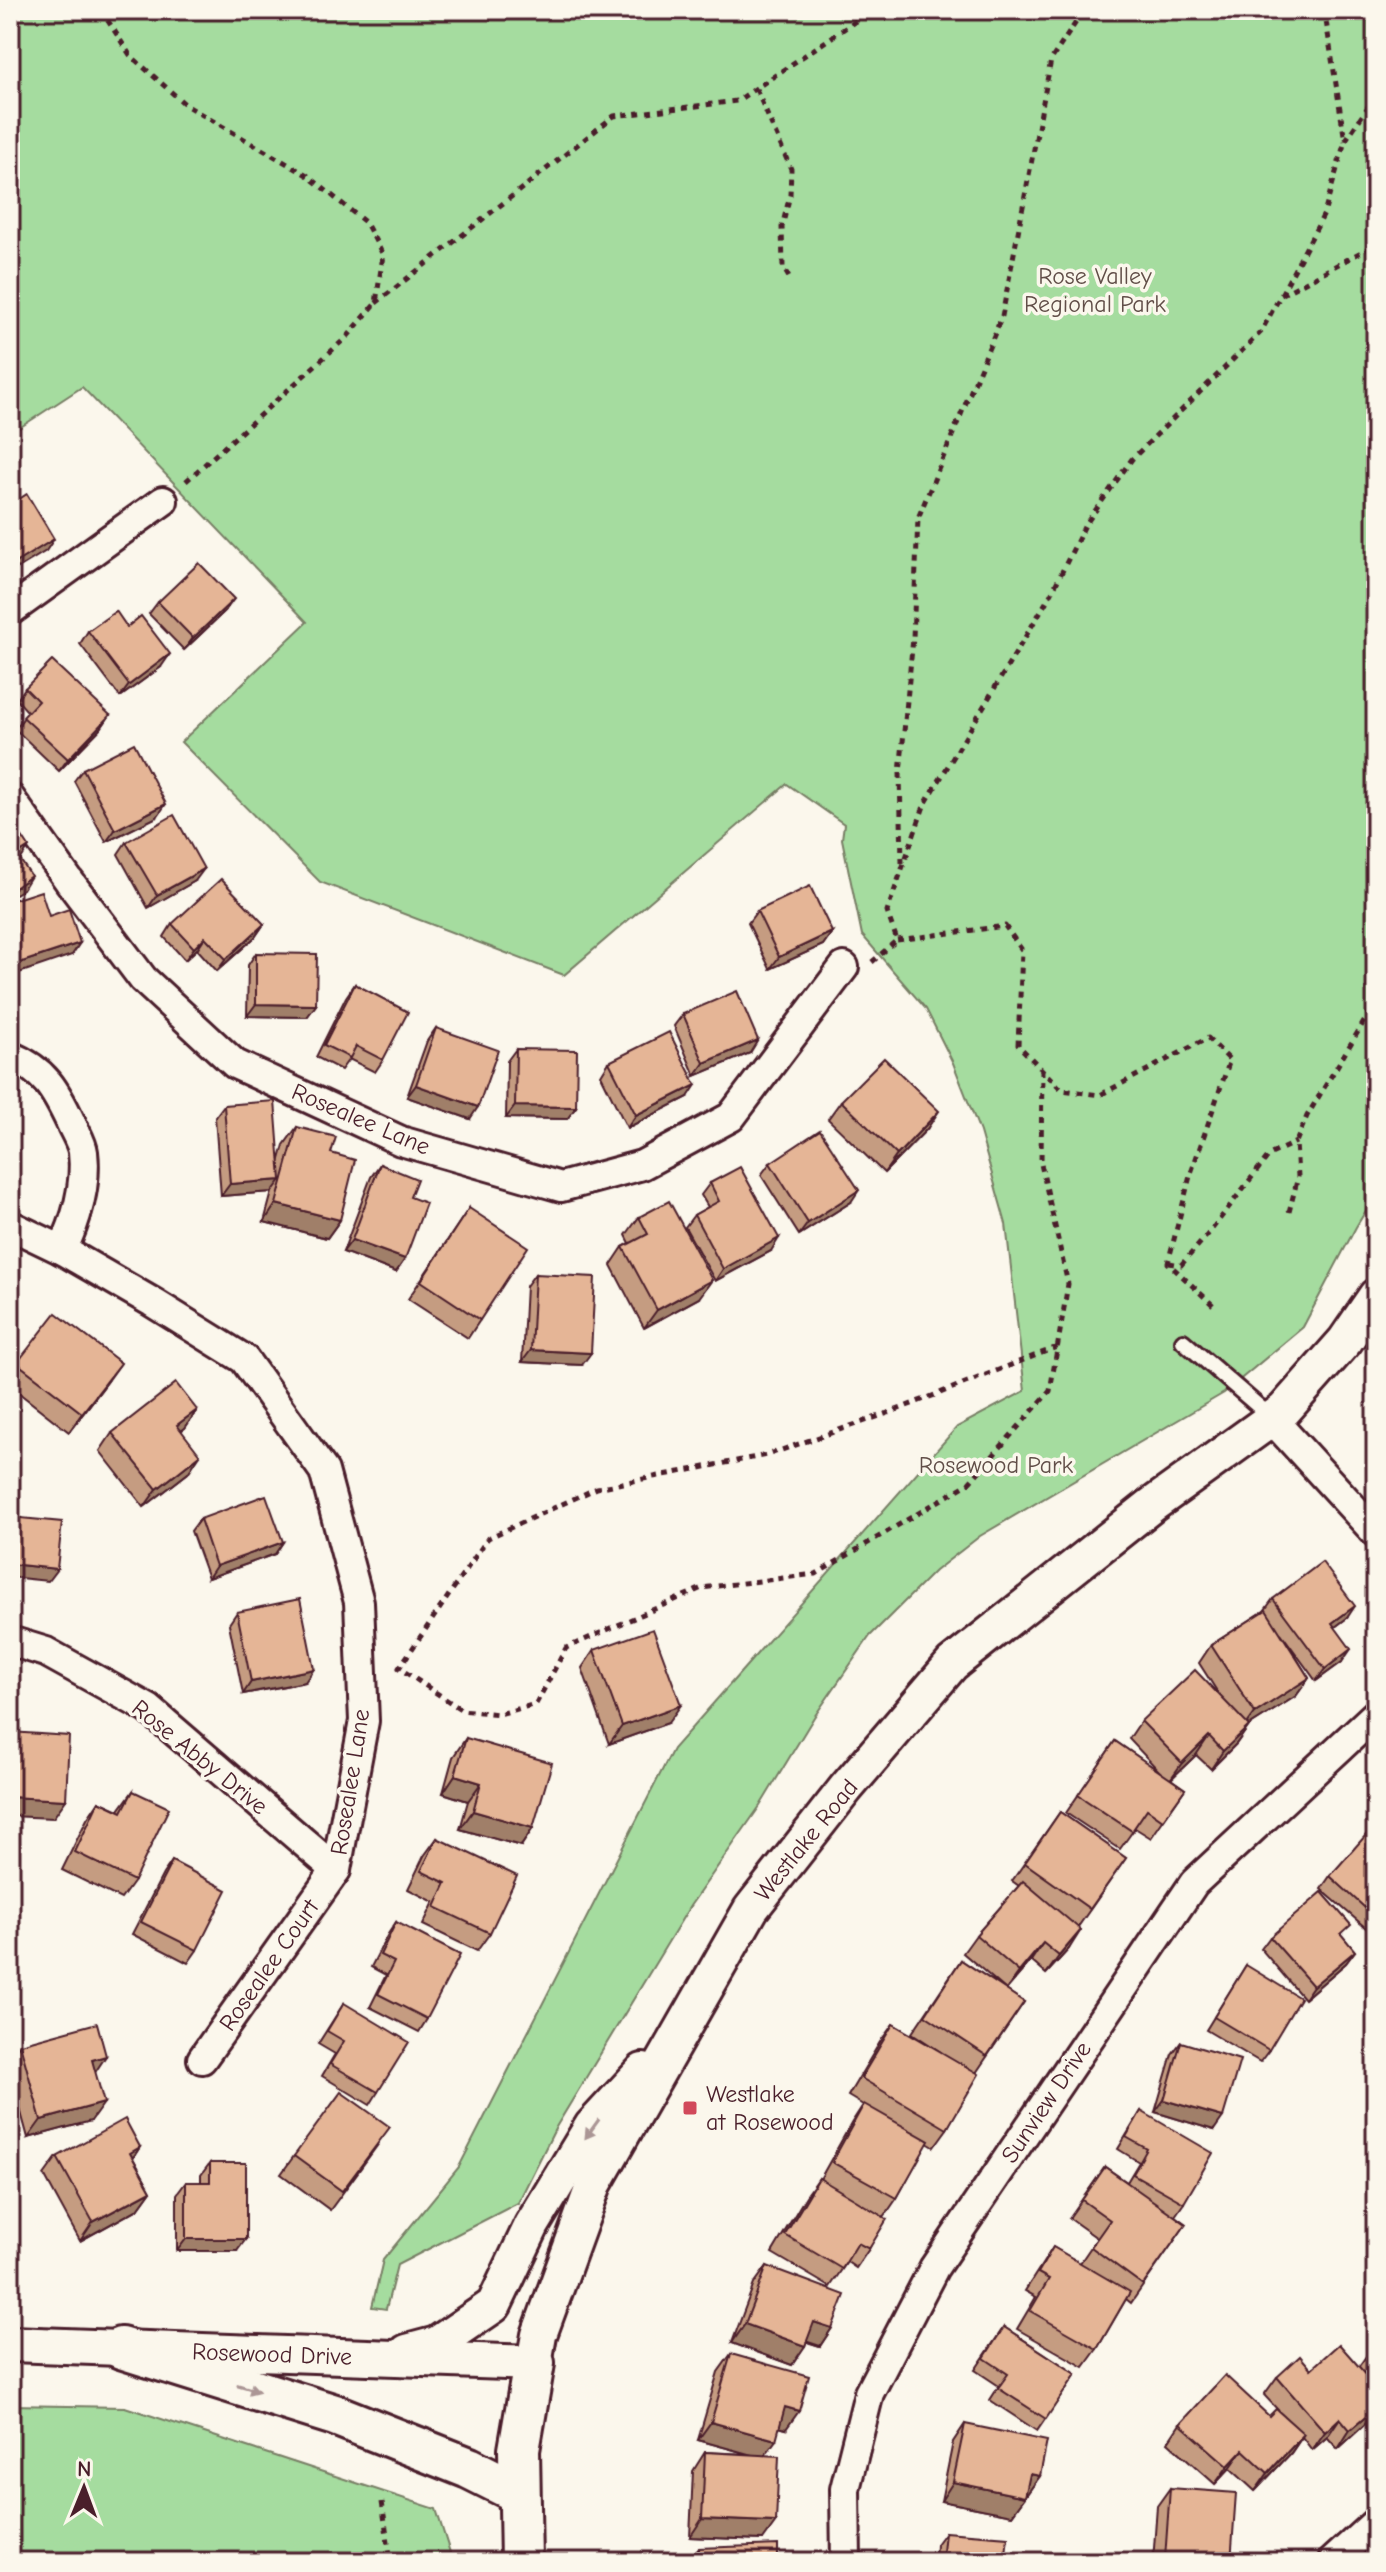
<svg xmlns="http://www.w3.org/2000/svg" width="1386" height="2572" font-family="'Comic Neue',sans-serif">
<rect width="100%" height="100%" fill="#fbf7ec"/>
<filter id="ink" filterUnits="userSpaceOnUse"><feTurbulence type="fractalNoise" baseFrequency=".0125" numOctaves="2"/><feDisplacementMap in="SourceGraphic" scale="16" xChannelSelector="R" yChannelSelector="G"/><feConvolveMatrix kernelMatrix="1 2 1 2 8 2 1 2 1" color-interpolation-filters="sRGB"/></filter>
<g filter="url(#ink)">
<g fill="#a5dc9f" stroke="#787e65" stroke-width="2">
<polygon points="10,10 1376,10 1376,1194 1356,1227 1303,1327 1224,1393 980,1536 935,1571 870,1636 814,1717 760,1806 690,1906 556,2127 518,2203 397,2265 386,2309 372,2307 383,2260 459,2167 673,1749 957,1427 1025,1391 1006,1224 980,1132 953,1063 926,1009 862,935 842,839 844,824 787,784 564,975 320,882 181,742 307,622 82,387 10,434"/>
<polygon points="10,2405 125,2407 436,2509 453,2562 10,2562"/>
</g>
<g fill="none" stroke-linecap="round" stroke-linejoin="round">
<g stroke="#4a1f2b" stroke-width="20">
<polyline id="service" points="1183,1341 1272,1418"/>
</g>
<g stroke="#4a1f2b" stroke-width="34">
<g id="minor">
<polyline points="10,611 163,501"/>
<polyline points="10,798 69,881 143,979 235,1064 401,1141 561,1187 642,1165 731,1117 844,967"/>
<path d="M10,1056c35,14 46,35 61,67 4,9 11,20 12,29 4,33 -7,70 -21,98"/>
<polyline points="10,1225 62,1250 152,1302 244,1359 324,1471 359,1602 364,1721 336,1870 202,2059"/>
<polyline points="1272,1419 1376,1533"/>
<polyline points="10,1641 46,1652 149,1709 336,1870"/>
<polyline points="846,2562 845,2489 869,2393 934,2268 1194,1883 1376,1714"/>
<polyline points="1332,2562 1376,2522"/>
</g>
</g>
<g stroke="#4a1f2b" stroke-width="40">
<g id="tertiary">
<polyline points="10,2344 534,2363 539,2335 594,2184 751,1909 846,1788 952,1664 1152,1505 1284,1410 1345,1341 1376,1296"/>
<polyline points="407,2352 437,2344 494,2305 532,2225 592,2126 643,2071"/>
</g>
</g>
<g stroke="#4a1f2b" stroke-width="46">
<g id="secondary">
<polyline points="121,2348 335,2415 469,2468 519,2493"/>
<polyline points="521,2562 519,2450 534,2363"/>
</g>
</g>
<g stroke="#4a1f2b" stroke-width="5" stroke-dasharray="6 6" stroke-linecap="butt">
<polyline points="101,10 130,55 187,106 307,175 366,223 383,255 376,303 348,336 185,482"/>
<polyline points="1328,10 1326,21 1345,141"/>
<polyline points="756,89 791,169 790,195 782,227 783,267 791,281"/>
<polyline points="1281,295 1376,244"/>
<polyline points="376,303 614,116 737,101 872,10"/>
<polyline points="902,863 900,773 913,638 918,518 1002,316 1051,60 1084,10"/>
<polyline points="897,940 1005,926 1022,950 1018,1045 1062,1090 1100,1095 1208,1038 1230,1060 1190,1176 1168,1263 1213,1305"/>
<polyline points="872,962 897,940 887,912 924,806 1051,594 1085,525 1132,459 1261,332 1324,214 1345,141 1376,95"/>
<polyline points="1042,1069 1041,1164 1068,1284 1050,1391 969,1483 816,1574 702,1588 566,1648 536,1704 499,1714 462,1710 399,1668 488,1538 597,1488 767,1455 894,1411 1057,1347"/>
<polyline points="1289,1212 1298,1177 1296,1142 1307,1116 1376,1002"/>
<polyline points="1169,1263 1181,1265 1209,1233 1269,1155 1296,1142"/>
<polyline points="382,2502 391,2562"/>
</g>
<use href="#service" stroke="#fbf7ec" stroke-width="14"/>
<use href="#minor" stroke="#fbf7ec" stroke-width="28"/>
<use href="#tertiary" stroke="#fbf7ec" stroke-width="34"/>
<use href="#secondary" stroke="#fbf7ec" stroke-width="40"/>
</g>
<g fill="#c59c81" stroke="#4a1f2b" stroke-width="2">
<polygon points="158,602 225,611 184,650 149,614"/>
<polygon points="127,627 161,667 120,697 80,644 88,631"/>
<polygon points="25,688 110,715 101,728 59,771 15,729 28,712 17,700"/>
<polygon points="83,769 157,817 106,842 74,781"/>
<polygon points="126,842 195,881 148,908 118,854"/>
<polygon points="757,911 832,932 823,945 770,969 748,923"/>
<polygon points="172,924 264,924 255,937 217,971 197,949 185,960 164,937"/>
<polygon points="256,953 316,1005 307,1017 247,1016 248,965"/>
<polygon points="355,984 383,1060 375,1072 349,1059 341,1070 316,1057 346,997"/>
<polygon points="683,1014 750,1053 695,1076 674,1026"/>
<polygon points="436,1028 470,1119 407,1097 427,1041"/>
<polygon points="516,1049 576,1107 567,1119 506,1118 507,1061"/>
<polygon points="609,1062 688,1097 627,1128 601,1075"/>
<polygon points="841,1101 927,1129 884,1173 828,1119"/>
<polygon points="224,1105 279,1163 284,1145 297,1127 331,1153 340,1220 327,1238 264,1222 272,1192 221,1196 215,1117"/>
<polygon points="770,1163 851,1202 799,1235 761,1175"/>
<polygon points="380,1164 410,1197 405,1259 396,1272 343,1252 371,1177"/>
<polygon points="710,1183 771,1251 715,1281 685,1227 694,1215 708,1207 701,1195"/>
<polygon points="469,1208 480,1320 468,1338 408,1299"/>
<polygon points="639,1217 699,1298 644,1328 611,1265 623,1247 630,1243 626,1235"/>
<polygon points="535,1274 582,1365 522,1362 526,1286"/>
<polygon points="17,1363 108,1381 69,1432 10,1386 10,1374"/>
<polygon points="197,1410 185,1428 181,1430 188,1473 144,1507 100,1451 112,1433"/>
<polygon points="200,1519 283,1542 275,1554 208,1578 191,1531"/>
<polygon points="1273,1599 1347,1618 1335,1627 1342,1662 1316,1681 1281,1633 1309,1678 1296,1696 1249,1726 1236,1744 1211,1769 1196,1755 1171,1779 1185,1789 1151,1838 1135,1828 1120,1849 1066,1813 1115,1741 1160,1772 1129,1739 1141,1721 1220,1696 1199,1663 1211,1645 1264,1611"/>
<polygon points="237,1612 305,1682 243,1694 229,1624"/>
<polygon points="594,1650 668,1723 609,1744 582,1668"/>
<polygon points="466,1738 533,1828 521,1846 460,1829 468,1801 443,1793 453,1757"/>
<polygon points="133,1791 134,1881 121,1899 62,1870 87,1819 99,1801 119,1810"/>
<polygon points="1060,1812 1126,1858 1078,1927 1069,1949 1046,1974 1031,1961 1006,1990 1024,2002 976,2073 947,2129 934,2147 927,2143 897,2198 884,2217 869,2249 856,2268 847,2262 830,2287 772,2253 806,2196 819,2178 820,2179 852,2122 863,2105 848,2096 880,2042 893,2024 941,2052 912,2033 961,1960 1005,1989 963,1953 976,1935 1019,1886 1012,1881"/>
<polygon points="437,1838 490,1933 477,1951 423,1925 434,1902 408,1889 424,1856"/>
<polygon points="172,1861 197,1950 188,1963 132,1934 163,1874"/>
<polygon points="1330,1876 1376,1916 1366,1928 1321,1889"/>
<polygon points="396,1922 427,2019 419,2032 370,2007 386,1975 371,1967 388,1934"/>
<polygon points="1270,1937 1343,1937 1355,1951 1346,1963 1304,1999 1261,1949"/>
<polygon points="1246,1965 1269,2050 1260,2062 1206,2030"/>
<polygon points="344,2003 378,2092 370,2105 322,2076 335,2054 318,2044"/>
<polygon points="1181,2042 1214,2130 1155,2112 1172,2054"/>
<polygon points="20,2044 95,2072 91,2121 28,2138 10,2072 10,2058"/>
<polygon points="1141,2111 1184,2203 1175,2216 1186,2224 1131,2303 1126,2299 1097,2349 1084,2367 1017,2329 1036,2297 1025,2291 1053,2247 1080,2263 1097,2238 1069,2218 1105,2167 1127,2182 1139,2162 1118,2149"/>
<polygon points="377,2146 330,2210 281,2174 294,2156"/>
<polygon points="140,2147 133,2158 151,2191 138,2209 80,2241 44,2175 57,2157"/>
<polygon points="210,2163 237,2251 177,2251 177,2194 186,2182 201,2182 201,2175"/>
<polygon points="767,2266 832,2328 820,2346 807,2342 792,2365 732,2343 754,2284"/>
<polygon points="1004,2327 1076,2374 1037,2431 990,2400 999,2386 975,2370"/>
<polygon points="1376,2346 1376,2385 1366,2375 1376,2386 1376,2414 1374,2416 1338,2449 1327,2437 1312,2450 1302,2437 1291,2453 1255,2491 1230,2468 1215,2484 1168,2442 1180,2424 1269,2416 1278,2410 1264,2395 1277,2377 1311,2369 1359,2366 1367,2355"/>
<polygon points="731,2354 786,2429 779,2427 765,2455 763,2540 690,2537 693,2471 705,2452 749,2454 698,2440 718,2372"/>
<polygon points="965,2424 1040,2476 1027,2494 1025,2494 1025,2497 1012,2515 941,2501 953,2442"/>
<polygon points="1170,2488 1231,2562 1153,2562 1157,2506"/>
<polygon points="945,2532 1005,2562 935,2562 936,2544"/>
<polygon points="699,2548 778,2562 689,2562"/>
</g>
<g fill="#a07f69" stroke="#4a1f2b" stroke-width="2">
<polygon points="54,539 46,551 10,573 10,566"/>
<polygon points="234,599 225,611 184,650 193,638"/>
<polygon points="170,654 161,667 120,697 129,685"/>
<polygon points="110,715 101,728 59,771 68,759"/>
<polygon points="166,804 157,817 106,842 115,830"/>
<polygon points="29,847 21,859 10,866 17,855"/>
<polygon points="204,869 195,881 148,908 157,895"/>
<polygon points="31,876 23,889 10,897 10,891"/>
<polygon points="264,924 255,937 217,971 226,959"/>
<polygon points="832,932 823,945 770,969 779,957"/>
<polygon points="205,937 197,949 185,960 194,948"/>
<polygon points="80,943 72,955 10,976 10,970 13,965"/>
<polygon points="256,1004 316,1005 307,1017 247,1016"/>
<polygon points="758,1040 750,1053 695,1076 704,1063"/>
<polygon points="416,1085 478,1107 470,1119 407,1097"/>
<polygon points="696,1085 688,1097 627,1128 636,1115"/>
<polygon points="515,1106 576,1107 567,1119 506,1118"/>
<polygon points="939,1111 927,1129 884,1173 897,1155"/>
<polygon points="281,1180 272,1192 221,1196 230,1184"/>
<polygon points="859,1190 851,1202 799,1235 808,1223"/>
<polygon points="276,1204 340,1220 327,1238 264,1222"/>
<polygon points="779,1238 771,1251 715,1281 723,1269"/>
<polygon points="352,1240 405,1259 396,1272 343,1252"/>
<polygon points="712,1280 699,1298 644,1328 657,1310"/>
<polygon points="531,1350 591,1353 582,1365 522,1362"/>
<polygon points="121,1363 108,1381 69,1432 82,1413"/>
<polygon points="197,1410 185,1428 164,1443 177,1425"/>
<polygon points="200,1455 188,1473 144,1507 157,1489"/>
<polygon points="283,1542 275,1554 208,1578 216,1566"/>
<polygon points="10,1564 57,1569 48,1581 10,1577"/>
<polygon points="1355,1606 1347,1618 1323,1636 1332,1623"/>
<polygon points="1351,1649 1342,1662 1316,1681 1325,1669"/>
<polygon points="314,1669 305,1682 243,1694 251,1682"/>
<polygon points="1309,1678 1296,1696 1249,1726 1236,1744 1211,1769 1223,1751 1242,1731 1255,1713"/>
<polygon points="681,1705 668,1723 609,1744 622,1726"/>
<polygon points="1209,1736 1196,1755 1169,1781 1182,1763"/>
<polygon points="455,1775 481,1783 468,1801 443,1793"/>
<polygon points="10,1797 66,1800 53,1818 10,1816"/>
<polygon points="473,1811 533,1828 521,1846 460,1829"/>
<polygon points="1081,1930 1069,1949 1046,1974 1059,1956"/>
<polygon points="1043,1943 1031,1961 1006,1990 1019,1972"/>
<polygon points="1355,1951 1346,1963 1304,1999 1313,1986"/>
<polygon points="106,2056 94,2074 92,2060"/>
<polygon points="1164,2100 1223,2117 1214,2130 1155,2112"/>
<polygon points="104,2103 91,2121 28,2138 41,2120"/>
<polygon points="140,2147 128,2165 130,2153"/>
<polygon points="151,2191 138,2209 80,2241 93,2222"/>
<polygon points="186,2239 246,2239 237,2251 177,2251"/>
<polygon points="814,2322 832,2328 820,2346 802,2340"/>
<polygon points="745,2324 805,2346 792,2365 732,2343"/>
<polygon points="785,2407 799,2411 786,2429 772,2425"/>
<polygon points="1376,2408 1376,2414 1374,2416 1338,2449 1350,2430"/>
<polygon points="1340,2418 1327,2437 1312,2450 1325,2432"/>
<polygon points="711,2422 776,2440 763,2458 698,2440"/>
<polygon points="1304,2434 1291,2453 1255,2491 1268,2473"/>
<polygon points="1243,2450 1230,2468 1215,2484 1228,2466"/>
<polygon points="1030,2474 1040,2476 1027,2494 1017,2492"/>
<polygon points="953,2482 1025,2497 1012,2515 941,2501"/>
<polygon points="702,2519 776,2522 763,2540 690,2537"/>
<polygon points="1165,2559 1211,2562 1162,2562"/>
</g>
<g fill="#e5b596" stroke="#4a1f2b" stroke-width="2">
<polygon points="27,494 54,539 10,566 10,505"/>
<polygon points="199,563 234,599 193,638 158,602"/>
<polygon points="116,611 127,627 141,616 170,654 129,685 88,631"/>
<polygon points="52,661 110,715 68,759 23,717 38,701 25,688"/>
<polygon points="134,743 166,804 115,830 83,769"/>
<polygon points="174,815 204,869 157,895 126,842"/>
<polygon points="12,821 29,847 17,855 31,876 10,891 10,823"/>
<polygon points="221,879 264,924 226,959 205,937 194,948 172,924"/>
<polygon points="810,886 832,932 779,957 757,911"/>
<polygon points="41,891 49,916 69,909 80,943 13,965 10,956 10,901"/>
<polygon points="256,953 317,954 316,1005 256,1004"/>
<polygon points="355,984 408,1012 383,1060 356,1046 350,1058 324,1045"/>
<polygon points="737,991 758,1040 704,1063 683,1014"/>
<polygon points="436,1028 498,1050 478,1107 416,1085"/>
<polygon points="669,1032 696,1085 636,1115 609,1062"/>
<polygon points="516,1049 577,1050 576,1107 515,1106"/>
<polygon points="884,1058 939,1111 897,1155 841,1101"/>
<polygon points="275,1101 281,1180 230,1184 224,1105"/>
<polygon points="297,1127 336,1137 331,1153 355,1160 340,1220 276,1204"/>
<polygon points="820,1130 859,1190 808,1223 770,1163"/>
<polygon points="380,1164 417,1179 410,1197 426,1203 405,1259 352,1240"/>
<polygon points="740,1167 779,1238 723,1269 694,1215 719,1201 710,1183"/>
<polygon points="669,1201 712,1280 657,1310 623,1247 648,1234 639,1217"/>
<polygon points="469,1208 528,1247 480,1320 421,1281"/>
<polygon points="535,1274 595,1277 591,1353 531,1350"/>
<polygon points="56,1313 121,1363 82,1413 17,1363"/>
<polygon points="176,1383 197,1410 177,1425 200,1455 157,1489 112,1433"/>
<polygon points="266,1495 283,1542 216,1566 200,1519"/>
<polygon points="10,1517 62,1522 57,1569 10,1564"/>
<polygon points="1322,1562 1355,1606 1332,1623 1351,1649 1325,1669 1273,1599"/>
<polygon points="300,1599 314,1669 251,1682 237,1612"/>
<polygon points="1266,1610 1309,1678 1255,1713 1211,1645"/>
<polygon points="653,1629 681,1705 622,1726 594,1650"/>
<polygon points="1195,1670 1249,1726 1223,1751 1209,1736 1182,1763 1141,1721"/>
<polygon points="10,1732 69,1736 66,1800 10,1797"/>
<polygon points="466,1738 552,1763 533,1828 473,1811 481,1783 455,1775"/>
<polygon points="1115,1741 1185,1789 1163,1820 1147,1809 1132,1831 1078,1795"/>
<polygon points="133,1791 169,1808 134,1881 75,1852 99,1801 122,1812"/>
<polygon points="1060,1812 1126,1858 1090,1909 1025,1863"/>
<polygon points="1373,1827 1376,1830 1376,1914 1374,1916 1330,1876"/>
<polygon points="437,1838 517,1876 490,1933 435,1907 446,1883 421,1871"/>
<polygon points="172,1861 227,1890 197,1950 141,1922"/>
<polygon points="1023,1881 1081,1930 1059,1956 1043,1943 1019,1972 976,1935"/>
<polygon points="1322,1892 1351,1925 1341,1934 1355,1951 1313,1986 1270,1937"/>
<polygon points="396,1922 460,1955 427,2019 378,1994 394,1962 380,1955"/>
<polygon points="961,1960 1024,2002 987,2056 925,2015"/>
<polygon points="1246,1965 1300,1998 1269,2050 1214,2017"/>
<polygon points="344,2003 409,2042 378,2092 330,2064 344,2041 327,2031"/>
<polygon points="97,2023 106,2056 92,2060 104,2103 41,2120 20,2044"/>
<polygon points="893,2024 979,2074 947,2129 861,2078"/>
<polygon points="1181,2042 1240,2060 1223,2117 1164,2100"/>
<polygon points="341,2092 390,2127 342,2191 294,2156"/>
<polygon points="864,2104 929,2141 897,2198 832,2162"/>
<polygon points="1141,2111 1213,2153 1184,2203 1133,2174 1147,2149 1126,2137"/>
<polygon points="125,2119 140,2147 130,2153 151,2191 93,2222 57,2157"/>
<polygon points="210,2163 246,2163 246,2239 186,2239 186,2182 210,2182"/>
<polygon points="1105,2167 1186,2224 1143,2285 1091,2247 1110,2220 1082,2200"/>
<polygon points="819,2178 887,2219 869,2249 858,2243 842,2269 785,2235"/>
<polygon points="1053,2247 1130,2292 1097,2349 1030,2311 1049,2279 1038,2273"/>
<polygon points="767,2266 845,2295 832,2328 814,2322 805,2346 745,2324"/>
<polygon points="1004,2327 1076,2374 1046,2419 998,2388 1008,2374 984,2358"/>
<polygon points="1339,2344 1376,2386 1376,2408 1350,2430 1340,2418 1325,2432 1277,2377 1300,2356 1311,2369"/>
<polygon points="1376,2346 1376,2364 1367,2355"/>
<polygon points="731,2354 809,2376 799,2411 785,2407 776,2440 711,2422"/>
<polygon points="1225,2375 1269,2416 1276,2409 1304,2434 1268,2473 1243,2450 1228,2466 1180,2424"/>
<polygon points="965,2424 1047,2441 1040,2476 1030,2474 1025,2497 953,2482"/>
<polygon points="705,2452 779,2456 776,2522 702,2519"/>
<polygon points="1170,2488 1236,2493 1231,2562 1211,2562 1165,2559"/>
<polygon points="945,2532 1008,2537 1005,2562 942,2562"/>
<polygon points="778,2545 778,2562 699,2562 699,2548"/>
</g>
<defs><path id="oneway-solid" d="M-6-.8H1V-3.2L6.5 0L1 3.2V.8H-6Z" transform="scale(2)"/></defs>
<g fill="#ab9695">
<use href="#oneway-solid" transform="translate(592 2129) rotate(126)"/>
<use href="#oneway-solid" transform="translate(248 2388) rotate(17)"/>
</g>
</g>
<rect fill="#d1495b" stroke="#fbf7ec" stroke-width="3" x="682" y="2100" width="16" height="16" rx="4"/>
<g text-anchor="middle" stroke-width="7" stroke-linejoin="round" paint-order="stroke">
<g font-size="24" fill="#614e48" stroke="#fbf7ec">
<text x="1095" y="284">Rose Valley<tspan x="1095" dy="28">Regional Park</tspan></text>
<text x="996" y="1473">Rosewood Park</text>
</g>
<g font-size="24" fill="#4a1f2b" stroke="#fbf7ec">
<text transform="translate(361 1119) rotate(23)" y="8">Rosealee Lane</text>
<text transform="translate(200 1757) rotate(39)" y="8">Rose Abby Drive</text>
<text transform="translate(350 1782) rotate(-81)" y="8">Rosealee Lane</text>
<text transform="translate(806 1840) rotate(-51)" y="8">Westlake Road</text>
<text transform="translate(269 1965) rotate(-55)" y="8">Rosealee Court</text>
<text transform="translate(1046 2102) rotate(-56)" y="8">Sunview Drive</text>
<text transform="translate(272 2354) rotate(2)" y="8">Rosewood Drive</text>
</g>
<g font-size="24" fill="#4a1f2b" stroke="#fbf7ec" text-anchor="start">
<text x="706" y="2102">Westlake<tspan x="706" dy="28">at Rosewood</tspan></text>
</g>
</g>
<rect width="1386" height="2572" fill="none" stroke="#fbf7ec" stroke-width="40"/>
<rect x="20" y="20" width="1346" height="2532" fill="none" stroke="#4a1f2b" stroke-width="3" filter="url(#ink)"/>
<g transform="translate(84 2488) rotate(1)" stroke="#fbf7ec" stroke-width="6" paint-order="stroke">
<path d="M0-6L14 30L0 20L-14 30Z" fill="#4a1f2b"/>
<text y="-12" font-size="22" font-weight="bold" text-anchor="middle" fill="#4a1f2b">N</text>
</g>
</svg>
